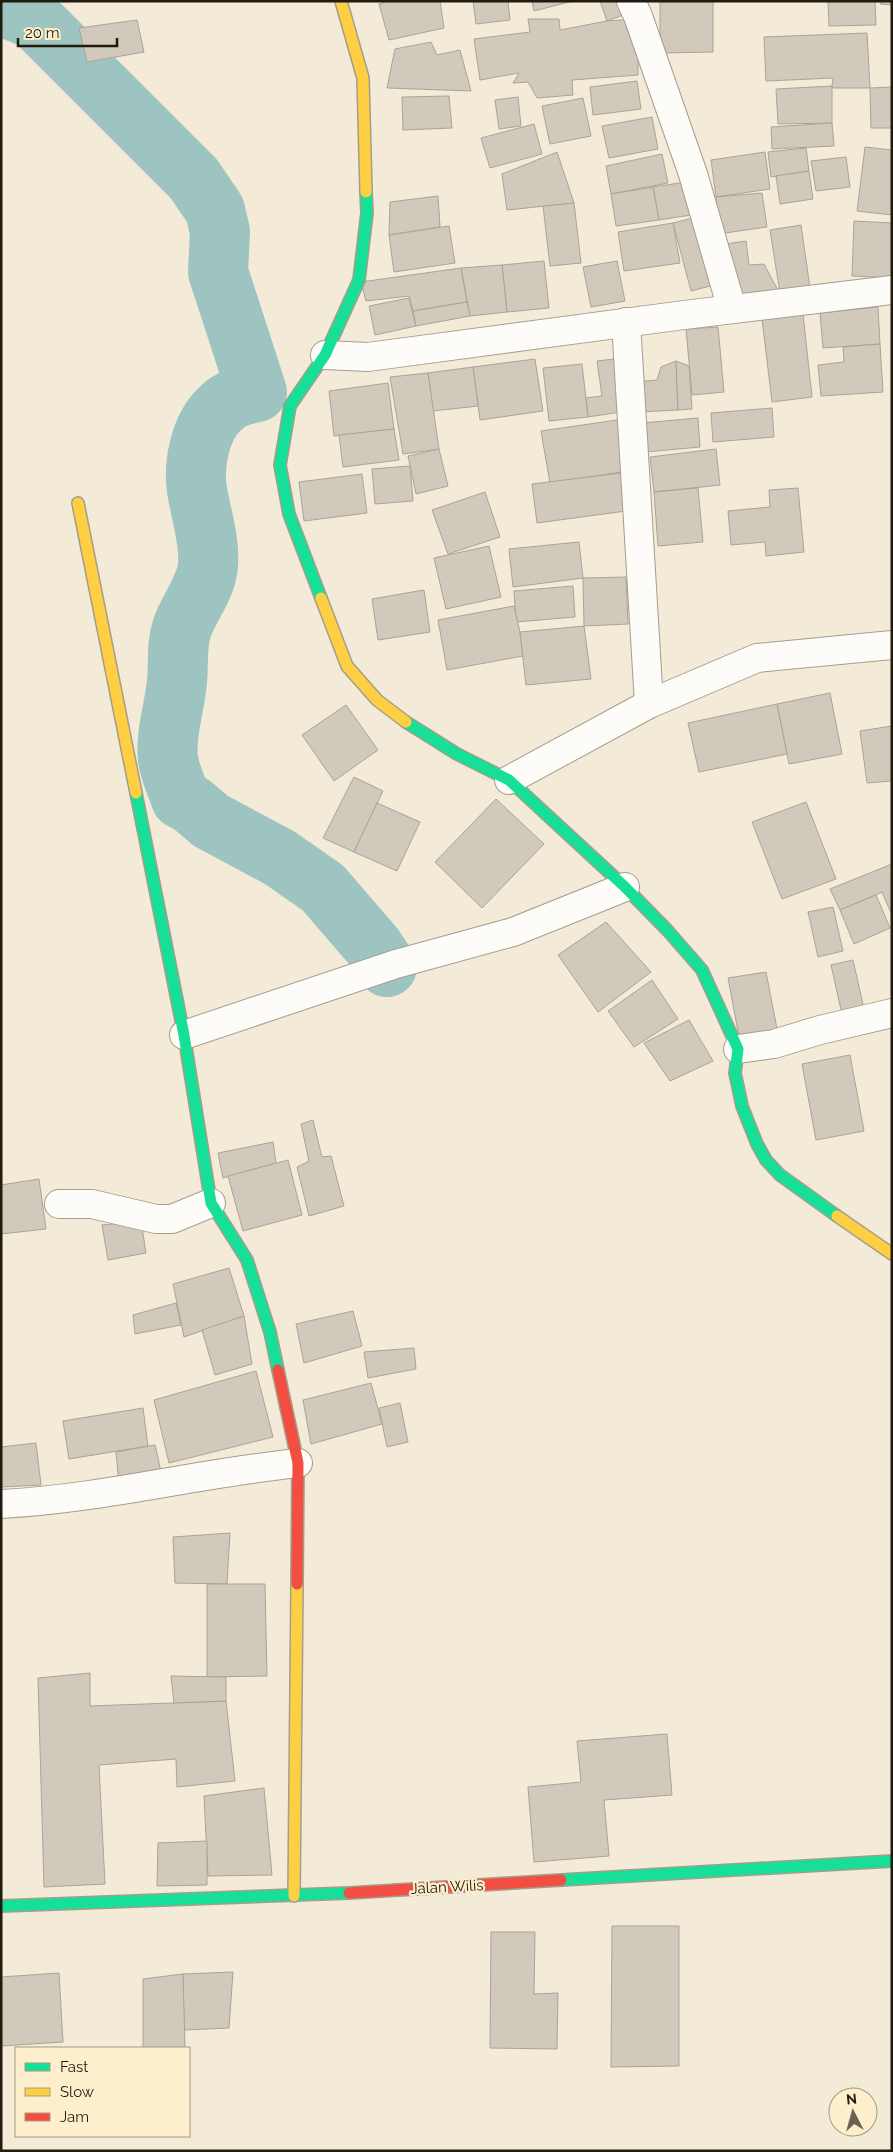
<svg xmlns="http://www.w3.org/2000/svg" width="893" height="2152" font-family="Raleway,sans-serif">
<rect width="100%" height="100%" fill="#f3ead7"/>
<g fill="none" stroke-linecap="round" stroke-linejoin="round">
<path stroke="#9dc4c1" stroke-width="60" d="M1,6l33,13 160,160 21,31 5,22 -2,40 39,120c-14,3 -27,6 -37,17 -20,18 -27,56 -23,81 4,25 13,50 11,75 -2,24 -19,42 -26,63 -6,18 -3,34 -5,53 -2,26 -12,52 -9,78 2,14 9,28 13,40l11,6 19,16 69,37 43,30 50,58 14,21"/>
</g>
<g fill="#d1cabc" stroke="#aaa496">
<polygon points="388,1 440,1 444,28 389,40 379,4"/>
<polygon points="473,1 508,1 510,20 476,24"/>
<polygon points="532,1 573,1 534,11"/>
<polygon points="600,1 622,1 626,14 607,21"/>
<polygon points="660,1 713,1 713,52 660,53"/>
<polygon points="828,1 875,1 876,25 829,26"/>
<polygon points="881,1 892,1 892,5 880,4"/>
<polygon points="528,19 559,19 560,30 607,21 638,19 638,75 572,80 573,95 537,98 528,82 513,83 519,73 480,80 474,39 530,32"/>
<polygon points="137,20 144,52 87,62 79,28"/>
<polygon points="867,33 870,88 833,88 832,86 833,78 766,81 764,37"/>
<polygon points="431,42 437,55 460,50 471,91 387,88 395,49"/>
<polygon points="637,81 641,109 593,115 590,87"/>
<polygon points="832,86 832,123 778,124 776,89"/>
<polygon points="892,87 892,128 871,128 870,88"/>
<polygon points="449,96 452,128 403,130 402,97"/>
<polygon points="518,97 521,126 499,129 495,100"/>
<polygon points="583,98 591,136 550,144 542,106"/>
<polygon points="652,117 658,149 609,158 602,126"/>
<polygon points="832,123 834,146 772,149 771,127"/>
<polygon points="534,124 542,154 490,168 481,138"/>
<polygon points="865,147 892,150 892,215 857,211"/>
<polygon points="806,148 809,171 771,177 768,152"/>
<polygon points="557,152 574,203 507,210 502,174"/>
<polygon points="765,152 770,189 716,197 711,160"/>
<polygon points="662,154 668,183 611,194 606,166"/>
<polygon points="846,157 850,187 816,191 811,161"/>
<polygon points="809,171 813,199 780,204 776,176"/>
<polygon points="686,182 691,215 659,220 653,187"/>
<polygon points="653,187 659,220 616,226 611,194"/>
<polygon points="762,193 767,227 718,234 716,197"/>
<polygon points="438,196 440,227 389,235 390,202"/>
<polygon points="574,203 581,263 550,266 543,206"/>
<polygon points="701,216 718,284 691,291 673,223"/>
<polygon points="854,221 892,223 892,278 852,276"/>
<polygon points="673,223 680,263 624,271 618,232"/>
<polygon points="801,225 810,288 780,293 770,230"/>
<polygon points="449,226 455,263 394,272 389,235"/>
<polygon points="746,241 749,265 764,264 780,294 731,299 725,244"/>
<polygon points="544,261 549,308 507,312 502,265"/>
<polygon points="617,261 625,301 591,307 583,267"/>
<polygon points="502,265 507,312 470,316 461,268"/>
<polygon points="461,268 467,302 413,311 409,296 366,301 361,282"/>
<polygon points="409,298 416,326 375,335 369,306"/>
<polygon points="467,302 470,316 416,326 413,311"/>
<polygon points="878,307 880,344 823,348 820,313"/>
<polygon points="803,314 812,397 772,402 762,319"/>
<polygon points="718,327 724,392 692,395 686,329"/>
<polygon points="880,344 883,392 821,396 818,365 844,362 843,347"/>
<polygon points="535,359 543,411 480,420 473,367"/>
<polygon points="614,359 621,412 588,417 586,398 602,396 597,361"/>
<polygon points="676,361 678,410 639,412 636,382 657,380 661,367"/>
<polygon points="676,361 689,366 692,409 678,410"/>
<polygon points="582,364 588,417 549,421 543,368"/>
<polygon points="473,367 478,406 433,411 428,373"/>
<polygon points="428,373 439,449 403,454 390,377"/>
<polygon points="388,383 394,429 334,436 329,391"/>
<polygon points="772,408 774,437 713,442 711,413"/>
<polygon points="698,418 700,447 645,452 642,423"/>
<polygon points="624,419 629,471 550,483 541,431"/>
<polygon points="394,429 399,460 343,467 339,435"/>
<polygon points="439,449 448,486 416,494 408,456"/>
<polygon points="716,449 720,485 654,492 650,457"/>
<polygon points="410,466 413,501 375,504 372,469"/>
<polygon points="621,473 626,511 537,523 532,484"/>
<polygon points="362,474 367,513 304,521 299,482"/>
<polygon points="698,488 703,542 658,546 654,492"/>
<polygon points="798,488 804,552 766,556 765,542 731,545 728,511 770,507 769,490"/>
<polygon points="485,492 500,537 448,554 432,510"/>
<polygon points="579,542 583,578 513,587 509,549"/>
<polygon points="489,546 501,597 446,609 434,558"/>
<polygon points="626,577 628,624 584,626 583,578"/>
<polygon points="573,586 575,617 516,622 514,591"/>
<polygon points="424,590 430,632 378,640 372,599"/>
<polygon points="514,606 520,632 523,656 447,670 438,620"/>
<polygon points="584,626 591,679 526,685 520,632"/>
<polygon points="830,693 842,754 789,764 777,704"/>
<polygon points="777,704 787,754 699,772 688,723"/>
<polygon points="346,705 378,750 334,781 302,735"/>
<polygon points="892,726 892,781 867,783 860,731"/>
<polygon points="354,777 383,791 354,852 323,838"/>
<polygon points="496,799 544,844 482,908 435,862"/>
<polygon points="806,802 836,879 782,899 752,822"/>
<polygon points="377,803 420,822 397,871 354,852"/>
<polygon points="892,864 892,915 882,892 840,910 830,889"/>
<polygon points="876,895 890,928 854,944 840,910"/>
<polygon points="833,907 843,951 818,957 808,912"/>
<polygon points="606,922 651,972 598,1012 558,955"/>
<polygon points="853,960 864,1009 842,1014 831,965"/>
<polygon points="766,972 778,1034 740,1042 728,978"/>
<polygon points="652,980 678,1019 634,1047 608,1011"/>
<polygon points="689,1020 713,1061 670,1081 644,1043"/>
<polygon points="850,1055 864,1131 816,1140 802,1064"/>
<polygon points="313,1120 322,1157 331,1156 344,1206 309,1216 297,1167 309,1161 301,1124"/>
<polygon points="273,1142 276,1163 223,1178 218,1153"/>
<polygon points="288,1160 302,1215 243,1231 228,1176"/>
<polygon points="39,1179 46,1229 1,1234 1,1185"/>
<polygon points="141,1221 146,1253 108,1260 102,1225"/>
<polygon points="229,1268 244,1316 184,1337 173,1284"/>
<polygon points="176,1303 181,1325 135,1334 133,1315"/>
<polygon points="353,1311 362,1346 304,1363 296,1324"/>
<polygon points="244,1316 252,1364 215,1375 202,1330"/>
<polygon points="414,1348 416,1369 368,1378 364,1352"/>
<polygon points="256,1371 273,1437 169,1463 154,1400"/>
<polygon points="371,1383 382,1424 311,1444 303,1400"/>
<polygon points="400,1403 408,1442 387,1447 379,1408"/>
<polygon points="143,1408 148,1446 69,1459 63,1421"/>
<polygon points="36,1443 41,1485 1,1487 1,1447"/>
<polygon points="155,1445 162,1476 119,1483 116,1452"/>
<polygon points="230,1533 227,1584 175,1583 173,1537"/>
<polygon points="207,1584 265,1584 267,1676 207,1677"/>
<polygon points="90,1673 90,1706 226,1701 235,1781 177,1787 176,1759 99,1765 105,1884 44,1887 38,1678"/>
<polygon points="171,1676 226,1677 226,1701 174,1703"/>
<polygon points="667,1734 672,1795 604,1800 609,1856 534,1862 528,1787 581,1782 577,1741"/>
<polygon points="264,1788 272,1875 208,1876 204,1796"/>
<polygon points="207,1841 207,1885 157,1886 158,1843"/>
<polygon points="612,1926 679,1926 679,2066 611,2067"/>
<polygon points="491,1932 535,1932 534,1994 558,1993 557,2049 490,2048"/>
<polygon points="233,1972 229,2028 184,2030 183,1974"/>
<polygon points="59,1973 63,2042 1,2046 1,1977"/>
<polygon points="183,1974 185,2048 143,2048 143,1979"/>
</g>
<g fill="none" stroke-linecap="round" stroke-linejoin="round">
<g stroke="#a49e8f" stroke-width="30">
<g id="street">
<polyline points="631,1 638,16 693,174 732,309"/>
<polyline points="626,322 649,704"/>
<polyline points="325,355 368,357 684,315 892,290"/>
<polyline points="509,780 649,704 757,658 892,645"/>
<polyline points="184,1035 396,964 513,932 625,887"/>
<polyline points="738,1049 774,1044 820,1030 892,1013"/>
<polyline points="59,1204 92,1204 156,1219 172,1219 211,1203"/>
<path d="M1,1504c100,-5 198,-31 297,-41"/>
</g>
</g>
<g stroke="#a49e8f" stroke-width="14">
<g id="fast">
<polyline points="321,598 289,514 280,465 290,406 325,355 359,280 367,213 366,192"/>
<polyline points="406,722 457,754 509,780 625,887 668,931 702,970 738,1049 735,1073 742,1106 757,1144 766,1160 780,1175 837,1216"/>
<polyline points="136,793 184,1035 211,1203 247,1260 270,1332 278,1370"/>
<polyline points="561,1880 892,1861"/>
<polyline points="1,1906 349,1893"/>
</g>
</g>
<g stroke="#a49e8f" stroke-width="14">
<g id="slow">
<polyline points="341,1 363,78 366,192"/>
<polyline points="78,503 136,793"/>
<polyline points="321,598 347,666 377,700 406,722"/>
<polyline points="837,1216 892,1254"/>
<polyline points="294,1896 297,1584"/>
</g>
</g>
<g stroke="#a49e8f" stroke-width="14">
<g id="jam">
<polyline points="278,1370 298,1463 297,1584"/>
<polyline points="349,1893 561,1880"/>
</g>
</g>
<use href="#street" stroke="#fdfcf9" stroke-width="28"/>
<use href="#fast" stroke="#16e098" stroke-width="11"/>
<use href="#slow" stroke="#ffcf43" stroke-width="11"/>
<use href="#jam" stroke="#f24e42" stroke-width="11"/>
</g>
<g text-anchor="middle" stroke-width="4.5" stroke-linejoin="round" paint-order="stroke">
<g font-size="15" fill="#201b0e" stroke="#feefcc">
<text transform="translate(447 1887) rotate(-3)" y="5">Jalan Wilis</text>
</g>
</g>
<rect width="893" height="2152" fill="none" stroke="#201b0e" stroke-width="5"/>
<rect x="15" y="2047" width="175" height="90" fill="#feefcc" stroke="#a59a80"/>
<rect x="25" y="2063" width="25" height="8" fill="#16e098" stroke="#a59a80"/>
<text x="60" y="2072" font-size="15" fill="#201b0e">Fast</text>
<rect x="25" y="2088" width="25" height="8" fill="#ffcf43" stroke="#a59a80"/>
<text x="60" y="2097" font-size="15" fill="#201b0e">Slow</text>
<rect x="25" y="2113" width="25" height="8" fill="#f24e42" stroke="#a59a80"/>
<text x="60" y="2122" font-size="15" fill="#201b0e">Jam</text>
<g transform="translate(853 2112) rotate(354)"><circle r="24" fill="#feefcc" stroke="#a59a80"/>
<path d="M0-4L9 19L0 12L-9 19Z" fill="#6a6354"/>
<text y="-8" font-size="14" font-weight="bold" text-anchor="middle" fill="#201b0e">N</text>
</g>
<path d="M18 38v8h99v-8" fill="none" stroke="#201b0e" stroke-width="2.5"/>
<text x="25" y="38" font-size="15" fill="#201b0e" stroke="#feefcc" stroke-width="4" paint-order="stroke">20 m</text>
</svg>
